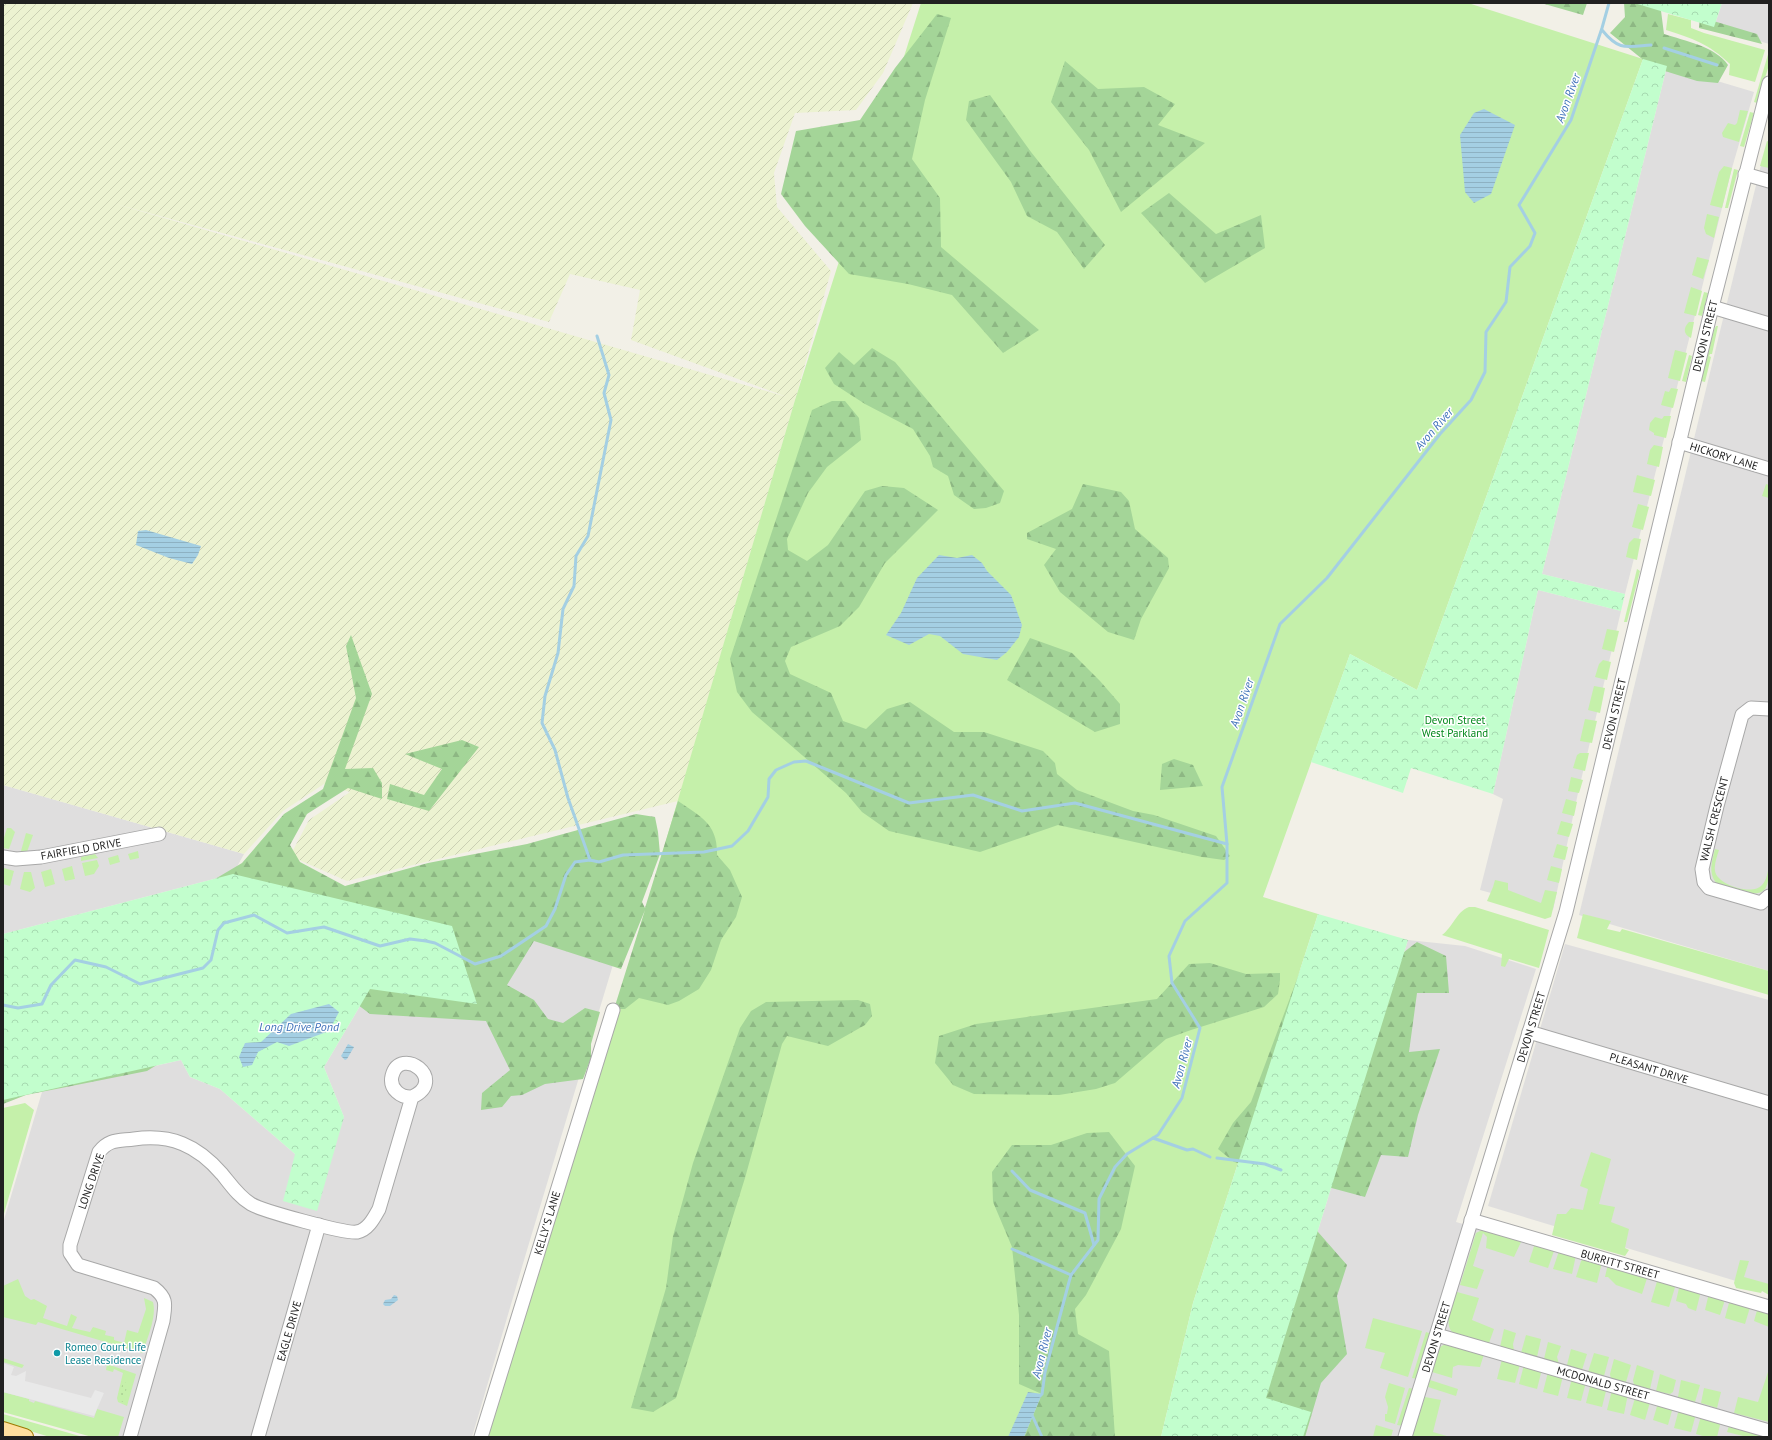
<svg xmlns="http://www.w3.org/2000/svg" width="1772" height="1440" font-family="'PT Sans',sans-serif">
<defs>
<pattern id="farmland-furrows" width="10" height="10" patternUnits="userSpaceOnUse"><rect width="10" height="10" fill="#ecf2d1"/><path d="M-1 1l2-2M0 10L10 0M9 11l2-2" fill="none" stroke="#cacfb3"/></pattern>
<pattern id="forest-firs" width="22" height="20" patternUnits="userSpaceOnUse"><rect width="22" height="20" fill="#a4d598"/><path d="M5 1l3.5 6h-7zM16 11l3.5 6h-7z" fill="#8db783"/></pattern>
<pattern id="park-crowns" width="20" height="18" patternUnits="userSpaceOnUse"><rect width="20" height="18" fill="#c2fecd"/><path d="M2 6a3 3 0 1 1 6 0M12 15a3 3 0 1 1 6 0" fill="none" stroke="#a6d9b0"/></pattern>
<pattern id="garden-dots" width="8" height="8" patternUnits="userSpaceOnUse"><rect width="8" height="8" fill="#c5f0aa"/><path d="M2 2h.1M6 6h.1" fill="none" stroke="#a9ce92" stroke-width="1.8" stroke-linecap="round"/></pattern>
<pattern id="water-rules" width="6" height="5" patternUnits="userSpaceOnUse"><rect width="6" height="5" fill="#a4cfe3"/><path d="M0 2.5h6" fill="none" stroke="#8db1c2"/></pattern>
</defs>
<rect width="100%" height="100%" fill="#f2f0e7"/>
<g fill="#dfdede">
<polygon points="1722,3 1769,3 1769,44 1714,27"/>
<polygon points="1667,66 1754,92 1732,168 1625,594 1542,574"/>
<polygon points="1769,139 1769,971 1579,915 1721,327 1761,165"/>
<polygon points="1538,590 1621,611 1578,793 1553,910 1480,890 1503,799 1493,794"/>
<polygon points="3,785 244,854 233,874 3,934"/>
<polygon points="637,885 527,1250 472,1437 105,1437 3,1407 3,1223 42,1092 181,1060 190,1077 220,1089 295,1154 296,1157 344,1117 324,1067 370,989 520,941"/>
<polygon points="1408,940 1465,946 1536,969 1456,1222 1769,1314 1769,1437 1303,1437 1266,1398"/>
<polygon points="1565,944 1769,1000 1769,1291 1488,1206"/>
</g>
<path fill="url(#farmland-furrows)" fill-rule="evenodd" d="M3,3h910l-30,70 -27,37 -61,3 -21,60 3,34 54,64 -36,129 -117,401 -331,80 -57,-25 19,-36 41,-28 -26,-8 -41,27 -39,43 -241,-69zM112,203l437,119 21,-48 70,16 -9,50 156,57z"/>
<g fill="#c5f0aa">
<polygon points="921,3 1468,3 1643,59 1417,690 1350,654 1263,897 1318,914 1193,1303 1161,1437 487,1437 658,868 795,400"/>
<path d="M1668,14l23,6v8l13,5 61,17 -10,32 -26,-7 1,-11c-21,-20 -38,-26 -64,-34z"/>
<polygon points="1769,51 1769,65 1757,103 1754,102"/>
<polygon points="1740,110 1748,111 1739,142 1723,137 1722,133 1728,123 1735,125 1737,123"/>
<polygon points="1750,112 1754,113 1744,147 1740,146"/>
<polygon points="1767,141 1769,142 1769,168 1760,166"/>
<polygon points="1724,166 1732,168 1722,208 1710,205 1719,172"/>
<polygon points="1734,169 1738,170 1728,208 1725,208"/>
<polygon points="1707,214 1719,217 1714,238 1706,234 1704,228"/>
<polygon points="1697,257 1709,260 1703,279 1692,275"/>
<polygon points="1691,287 1702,291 1696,316 1684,313"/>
<polygon points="1704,292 1708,293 1702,316 1698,315"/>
<path d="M1689,322h5l-3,16c-8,-4 -8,-10 -2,-16z"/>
<polygon points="1716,326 1718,326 1712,354 1710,354 1709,356 1711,357 1705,382 1701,381 1714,330"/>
<polygon points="1675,350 1687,353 1680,381 1668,378"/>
<polygon points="1689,355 1692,356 1686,382 1682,381"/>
<polygon points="1671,388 1678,389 1673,408 1661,405 1665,391 1669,392"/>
<polygon points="1664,416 1671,416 1666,438 1654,435 1654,433 1649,430 1650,423 1655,417 1662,419"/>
<polygon points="1654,445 1663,447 1659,467 1647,464 1650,450"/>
<polygon points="1637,475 1655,480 1651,496 1633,492"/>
<polygon points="1766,484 1769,485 1769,498 1762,496"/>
<polygon points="1638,504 1649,507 1643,530 1632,527"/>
<polygon points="1634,538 1641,539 1637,560 1626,557 1629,543"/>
<polygon points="1637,569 1640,571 1627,622 1624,622"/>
<polygon points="1607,629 1619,631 1614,652 1602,649"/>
<polygon points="1603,660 1611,662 1607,680 1595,677 1599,664"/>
<polygon points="1594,686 1605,688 1600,713 1588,710"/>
<polygon points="1585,719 1597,721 1592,743 1580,741"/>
<polygon points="1580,753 1589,753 1585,771 1573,768 1577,755"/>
<polygon points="1571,777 1583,780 1579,793 1568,791"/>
<polygon points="1566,799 1577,802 1574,816 1562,813"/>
<polygon points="1561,821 1573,824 1569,837 1557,834"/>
<polygon points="7,828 11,828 15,832 9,849 3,848 3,841"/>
<polygon points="26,833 33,835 27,852 21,851"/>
<polygon points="1557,844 1568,847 1565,860 1553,857"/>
<path d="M1715,849l4,1c-2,6 -5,15 -4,21 2,14 38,25 47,14 5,-5 6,-14 7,-21 0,28 -4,34 -31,26 -8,-2 -15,-3 -22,-7 -8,-11 -4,-22 -1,-34z"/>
<polygon points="138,851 139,858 130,860 128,854"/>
<polygon points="95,854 98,858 81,861 81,857"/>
<polygon points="118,855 120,862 110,865 108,858"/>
<polygon points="97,860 99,866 94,874 85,876 82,863"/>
<polygon points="72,866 75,879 65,881 62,869"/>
<polygon points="1551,866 1562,869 1559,883 1547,880"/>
<polygon points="4,868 14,871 10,886 3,884"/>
<polygon points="51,869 55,884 45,887 41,872"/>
<polygon points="24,872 31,872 35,888 30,892 20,889"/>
<polygon points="1495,880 1508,883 1508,890 1541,903 1545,890 1557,892 1551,917 1545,919 1487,901 1493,887"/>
<path d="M1469,907h6l74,23 -10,38 -30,-9 -4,8 -4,-1 1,-12 -60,-19c11,-8 14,-23 27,-28z"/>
<polygon points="1583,914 1611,921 1607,929 1620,932 1622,929 1769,971 1769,995 1577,938"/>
<polygon points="25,1103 34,1110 3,1217 3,1108"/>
<polygon points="1591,1152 1611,1159 1599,1204 1615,1207 1611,1222 1629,1229 1625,1248 1629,1250 1625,1256 1552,1235 1557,1214 1566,1214 1571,1208 1583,1210 1588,1189 1580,1186"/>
<polygon points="1484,1229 1519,1239 1521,1242 1514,1257 1486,1248 1487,1237 1483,1233 1473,1266 1484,1270 1477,1289 1460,1285 1476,1233"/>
<polygon points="1535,1243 1553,1248 1554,1251 1548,1268 1529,1262"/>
<polygon points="1559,1251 1576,1255 1572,1274 1553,1269"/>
<polygon points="1585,1257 1602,1262 1597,1283 1576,1277 1581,1261"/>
<polygon points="1740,1260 1749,1261 1744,1277 1769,1284 1769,1295 1762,1291 1761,1293 1736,1288 1734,1283"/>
<polygon points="1608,1264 1648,1275 1642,1294 1616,1285 1608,1277 1605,1277"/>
<polygon points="1658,1278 1676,1284 1669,1307 1651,1302"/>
<path d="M18,1279l7,17 6,4 3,-1 13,7 -4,12 24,8 4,-12 6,3 -5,11 18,4 3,-5 13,4 -1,4 9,2v3l10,3 3,-13 11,3 8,-24 -2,-11 9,4c4,15 -6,36 -10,51l-105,-31 -2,3 -33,-8v-31z"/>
<polygon points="1680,1284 1701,1291 1696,1311 1688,1308 1686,1304 1676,1301"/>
<path d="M1457,1292l22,6 -7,22 22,9 -5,14 -35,-9c-12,-10 -1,-30 3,-42z"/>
<polygon points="1709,1293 1723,1297 1724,1303 1720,1315 1705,1310"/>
<polygon points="1730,1299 1751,1304 1745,1324 1725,1318"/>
<polygon points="1758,1307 1769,1310 1769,1327 1754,1321"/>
<polygon points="1373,1318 1422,1331 1408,1377 1380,1368 1385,1353 1365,1348"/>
<polygon points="1504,1329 1516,1333 1513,1344 1514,1351 1500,1347"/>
<polygon points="1426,1332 1432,1334 1417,1379 1412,1378"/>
<polygon points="1526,1335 1541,1339 1537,1357 1521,1353"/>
<polygon points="1548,1342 1561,1346 1557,1357 1559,1364 1544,1359"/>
<polygon points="1447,1343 1484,1354 1480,1367 1458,1365 1453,1367 1452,1378 1432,1372 1440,1347"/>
<polygon points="1571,1349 1587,1354 1582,1370 1567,1365"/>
<polygon points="1594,1353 1609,1357 1604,1376 1588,1372"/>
<polygon points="3,1358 24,1365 22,1368 3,1362"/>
<polygon points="1502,1359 1520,1364 1515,1383 1497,1379"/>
<polygon points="1614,1359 1631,1365 1626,1382 1611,1379 1610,1374"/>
<polygon points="107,1364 136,1374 127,1406 118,1402 117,1398 123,1373 114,1369 113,1372 106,1370"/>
<polygon points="1524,1365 1542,1369 1537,1389 1519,1384"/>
<polygon points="1637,1365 1654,1371 1650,1389 1634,1385 1633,1380"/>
<polygon points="1769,1369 1769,1422 1734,1413 1738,1397 1758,1402"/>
<polygon points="1548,1372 1563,1376 1558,1396 1543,1392"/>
<polygon points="1660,1374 1676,1380 1673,1392 1670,1394 1656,1391"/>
<polygon points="1572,1378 1586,1382 1581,1401 1567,1398"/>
<polygon points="1430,1380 1458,1389 1456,1396 1428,1387"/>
<polygon points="1681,1380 1700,1385 1695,1402 1678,1397"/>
<polygon points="1389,1383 1405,1388 1395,1424 1385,1421 1385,1414 1387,1414 1388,1407 1385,1397"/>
<polygon points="1591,1383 1607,1387 1602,1407 1586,1403"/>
<polygon points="1409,1388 1415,1389 1404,1426 1397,1425"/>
<polygon points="1704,1388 1721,1392 1717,1408 1701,1403"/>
<polygon points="1612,1390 1628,1394 1624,1414 1607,1410"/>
<polygon points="3,1392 29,1399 29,1401 34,1403 35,1401 94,1418 97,1409 124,1417 118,1437 92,1437 3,1412"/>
<polygon points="1425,1397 1441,1400 1433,1432 1450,1437 1412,1437"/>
<polygon points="1635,1398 1650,1402 1645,1420 1630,1415"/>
<polygon points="1658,1403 1673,1407 1668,1425 1653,1420"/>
<polygon points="1679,1409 1696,1414 1691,1432 1674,1428"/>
<polygon points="3,1414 83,1437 50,1437 3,1423"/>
<polygon points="1701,1416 1721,1421 1717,1437 1706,1437 1696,1434"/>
<polygon points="1730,1423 1767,1437 1747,1437 1727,1432"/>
<polygon points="1376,1425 1393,1430 1391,1437 1373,1437"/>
</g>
<g fill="url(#forest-firs)">
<polygon points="1541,3 1587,3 1583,15"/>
<path d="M1624,3h36l4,31c21,7 51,12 64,31l-10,18 -21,-2 -45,-14 -42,-34 15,-16z"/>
<polygon points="937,14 951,18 925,100 912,159 940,198 941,247 1039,330 1003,353 952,295 908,284 849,274 805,226 781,194 796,131 860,120 895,68"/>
<polygon points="1700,17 1757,34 1762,44 1699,28"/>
<polygon points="1065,61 1098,89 1144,87 1175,104 1158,125 1205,143 1121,212 1089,150 1051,102"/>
<polygon points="990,95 1031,152 1105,245 1084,269 1057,232 1027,216 1011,182 966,120 969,101"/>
<polygon points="1169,193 1216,234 1261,215 1265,248 1205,283 1141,213"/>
<polygon points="872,348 895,362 1004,491 1000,503 986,508 974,509 954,495 948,476 933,467 930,456 913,429 865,404 834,384 825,368 839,352 854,365"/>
<polygon points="832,401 845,401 859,418 861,440 827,467 808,493 787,539 788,550 807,561 828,545 865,491 882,486 904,488 938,510 885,563 859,607 840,626 791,647 785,661 790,674 831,693 843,721 866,729 887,709 910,702 954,732 984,732 1043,751 1055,763 1057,774 1077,790 1133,811 1154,815 1216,836 1230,856 1224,860 1202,857 1058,825 980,852 889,831 862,812 846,793 752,712 737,692 730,659 812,410"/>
<polygon points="1083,484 1121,492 1129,501 1135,529 1168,558 1169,568 1141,619 1134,640 1108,632 1060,592 1044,565 1056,549 1027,539 1027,533 1072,509"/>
<path d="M351,635l21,59 -27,75 28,-1 9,15v16l-34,-11 -41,26 -17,31 10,17 45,24 83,-23 99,-19 109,-30 19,3 3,15 2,22 -18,48 3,6 33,-107c23,16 40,23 39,54l13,15 12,27 -6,20 -15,23 -10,30 -12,19 -20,12 -11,4 -29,-7 -14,11h-11l31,-99 -24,59 -87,-28 -27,44 27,15 14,19 15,4 22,-15 15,4 -9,32v14l-8,21 -38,5 -23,11 -11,1 -9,11 -21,3 1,-17 28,-23 -24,-49 -116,-7 -29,-22 -121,34 -73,45 -121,24 -23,9v-112l207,-110 32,-19 42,-49 39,-25 33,-91 -10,-52z"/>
<polygon points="1030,638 1072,653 1100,681 1120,704 1120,724 1095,732 1007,680"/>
<polygon points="462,740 479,747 429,811 387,799 390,784 424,795 442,769 405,754"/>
<polygon points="1174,759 1193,765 1203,786 1160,790 1162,764"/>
<polygon points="1417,942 1446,956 1449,993 1417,993 1409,1052 1440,1049 1418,1115 1408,1157 1381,1155 1365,1197 1234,1162 1218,1149 1233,1123 1251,1102 1309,947 1395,959"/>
<polygon points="1210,963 1246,974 1280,973 1280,980 1278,994 1264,1007 1191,1030 1166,1039 1115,1083 1096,1089 1059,1095 974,1094 953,1085 935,1063 939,1036 976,1024 1157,999 1189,964"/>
<polygon points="858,1000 870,1004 872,1016 865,1025 828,1046 787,1036 782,1044 745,1178 676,1398 653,1412 631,1408 666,1288 673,1236 693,1163 740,1028 751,1011 766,1002"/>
<polygon points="1109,1132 1135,1166 1121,1229 1086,1295 1075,1309 1078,1334 1109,1351 1115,1437 1024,1437 1042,1394 1019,1384 1019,1315 1012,1247 993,1202 992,1172 1012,1145 1051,1145 1087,1133"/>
<polygon points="1311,1224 1347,1265 1337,1296 1347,1354 1321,1383 1305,1437 1215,1437"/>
</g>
<g fill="url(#park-crowns)">
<polygon points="1634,3 1722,3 1714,27"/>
<polygon points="1643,59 1667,66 1542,574 1625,594 1621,611 1538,590 1493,794 1411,768 1403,793 1311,762 1350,654 1417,690"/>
<polygon points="233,874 452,926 477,1004 370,989 324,1067 344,1117 317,1211 283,1201 295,1154 220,1089 190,1077 181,1060 3,1100 3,934"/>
<polygon points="1318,914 1408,940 1266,1398 1311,1412 1303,1437 1161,1437 1193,1303"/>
</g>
<polygon fill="url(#garden-dots)" points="123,1382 125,1382 127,1386 124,1401 122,1402 119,1396"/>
<polygon fill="#e9e9e9" points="3,1363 14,1367 11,1375 16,1376 26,1371 25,1381 91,1398 95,1390 104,1393 94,1416 3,1392"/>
<g fill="url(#water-rules)">
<polygon points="1484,109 1515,125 1491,194 1474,203 1465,192 1460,135 1474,113"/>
<polygon points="146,530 201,546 198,555 192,564 169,558 136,545 138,531"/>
<polygon points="939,555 957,558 972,555 982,563 987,571 1011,595 1022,625 1019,637 1007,652 997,660 963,654 940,636 929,634 909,645 886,635 901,613 917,578"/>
<polygon points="329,1004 339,1012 329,1031 289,1046 277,1042 258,1052 252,1065 243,1067 239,1057 245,1043 261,1042 291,1014"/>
<polygon points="348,1044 354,1047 347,1059 345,1060 341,1056"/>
<polygon points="394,1295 397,1296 398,1300 390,1306 385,1306 383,1304 385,1300 391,1299"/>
<polygon points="1028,1392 1042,1394 1024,1437 1008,1437"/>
</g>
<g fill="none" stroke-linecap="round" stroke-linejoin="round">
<g stroke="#a4cfe3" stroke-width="3">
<path d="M1602,30c17,21 24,17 49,15"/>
<polyline points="1664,48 1717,65"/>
<polyline points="590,860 568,798 555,750 542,723 545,696 558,653 563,609 574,586 576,556 588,536 611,420 604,393 609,375 597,336"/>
<polyline points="3,1005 18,1008 42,1004 51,985 75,960 106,967 140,984 203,968 211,960 218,930 224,923 254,915 287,933 324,927 380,946 410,939 426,941 435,943 475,964 501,956 546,926 555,909 566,875 575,862 590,860 599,862 623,855 704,852 732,846 748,831 768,797 769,779 776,770 794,762 806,761 909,803 973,795 1022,811 1075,803 1227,844"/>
<polyline points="1153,1138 1187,1150 1193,1149 1210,1157"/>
<polyline points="1217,1158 1265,1164 1281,1170"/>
<polyline points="1012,1171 1030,1190 1085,1213 1094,1245"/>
<polyline points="1012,1249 1071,1275"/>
<polyline points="1040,1396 1042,1394 1045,1372 1069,1282 1071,1275 1098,1240 1099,1199 1115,1167 1127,1154 1158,1135 1182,1098 1200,1028 1172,983 1169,956 1185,921 1227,883 1227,844 1222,787 1280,624 1327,578 1440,434 1471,400 1485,372 1486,332 1506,302 1510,267 1530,246 1535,233 1519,205 1571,120 1602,28 1609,3"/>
<polyline points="1032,1415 1042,1437"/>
</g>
<g stroke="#a8a8a8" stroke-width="15">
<g id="minor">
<polyline points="1745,174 1769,181"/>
<polyline points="1712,307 1769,324"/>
<polyline points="1679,442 1769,469"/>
<polyline points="1769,709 1751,708 1742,715 1717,806 1702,869 1704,882 1709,888 1761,903 1769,896"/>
<polyline points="3,857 16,859 41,857 159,834"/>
<polyline points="1529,1032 1769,1103"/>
<polyline points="1471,1220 1769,1307"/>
<polyline points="1437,1335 1769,1431"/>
<path d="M130,1437l33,-116c2,-16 5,-22 -9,-33l-76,-23 -8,-12v-8l29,-93c10,-13 19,-11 35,-13 37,-5 63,6 88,35 9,11 17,23 29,30 12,7 95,30 106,28 11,-2 17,-14 22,-23l33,-112c37,-17 -12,-53 -20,-21 -3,13 9,22 20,21"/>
<polyline points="258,1437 319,1225"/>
<polyline points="481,1437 613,1010"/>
<polyline points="1405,1437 1566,912 1712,307 1769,83"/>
</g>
</g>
<g stroke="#9e7900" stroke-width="18">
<polyline id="major" points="3,1430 25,1437"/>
</g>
<use href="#minor" stroke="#fff" stroke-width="13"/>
<use href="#major" stroke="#ffdf9f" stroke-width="16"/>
</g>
<circle fill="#0f9aa8" stroke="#fff" stroke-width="1.5" cx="57" cy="1353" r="4"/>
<g text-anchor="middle" stroke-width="3" stroke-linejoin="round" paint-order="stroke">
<g font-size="11" fill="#212121" stroke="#fff">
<text transform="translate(1705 336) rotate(-76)" y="4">DEVON STREET</text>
<text transform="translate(1724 456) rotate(17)" y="4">HICKORY LANE</text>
<text transform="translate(1614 714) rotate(-77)" y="4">DEVON STREET</text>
<text transform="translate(1714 819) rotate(-76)" y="4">WALSH CRESCENT</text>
<text transform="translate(81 849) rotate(-10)" y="4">FAIRFIELD DRIVE</text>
<text transform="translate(1531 1027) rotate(-73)" y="4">DEVON STREET</text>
<text transform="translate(1649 1068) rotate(17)" y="4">PLEASANT DRIVE</text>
<text transform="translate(91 1181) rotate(-71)" y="4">LONG DRIVE</text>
<text transform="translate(547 1223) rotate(-73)" y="4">KELLY'S LANE</text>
<text transform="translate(1620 1264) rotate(16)" y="4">BURRITT STREET</text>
<text transform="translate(289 1331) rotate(-74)" y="4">EAGLE DRIVE</text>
<text transform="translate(1436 1337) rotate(-73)" y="4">DEVON STREET</text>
<text transform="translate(1603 1383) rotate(16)" y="4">MCDONALD STREET</text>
</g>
<g font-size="11" fill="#02871a" stroke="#fff">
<text x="1455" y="724">Devon Street<tspan x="1455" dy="13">West Parkland</tspan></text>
</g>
<g font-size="11" fill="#0d838f" stroke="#fff" text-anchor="start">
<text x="65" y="1351">Romeo Court Life<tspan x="65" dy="13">Lease Residence</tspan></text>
</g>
<g font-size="12" font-style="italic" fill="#4374bb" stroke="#fff">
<text transform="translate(1568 98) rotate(-70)" y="4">Avon River</text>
<text transform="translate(1434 429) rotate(-49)" y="4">Avon River</text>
<text transform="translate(1242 703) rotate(-71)" y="4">Avon River</text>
<text x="299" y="1031">Long Drive Pond</text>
<text transform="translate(1182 1063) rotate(-75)" y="4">Avon River</text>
<text transform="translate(1042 1353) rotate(-76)" y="4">Avon River</text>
</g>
</g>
<rect width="1772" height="1440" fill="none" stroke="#212121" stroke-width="8"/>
</svg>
